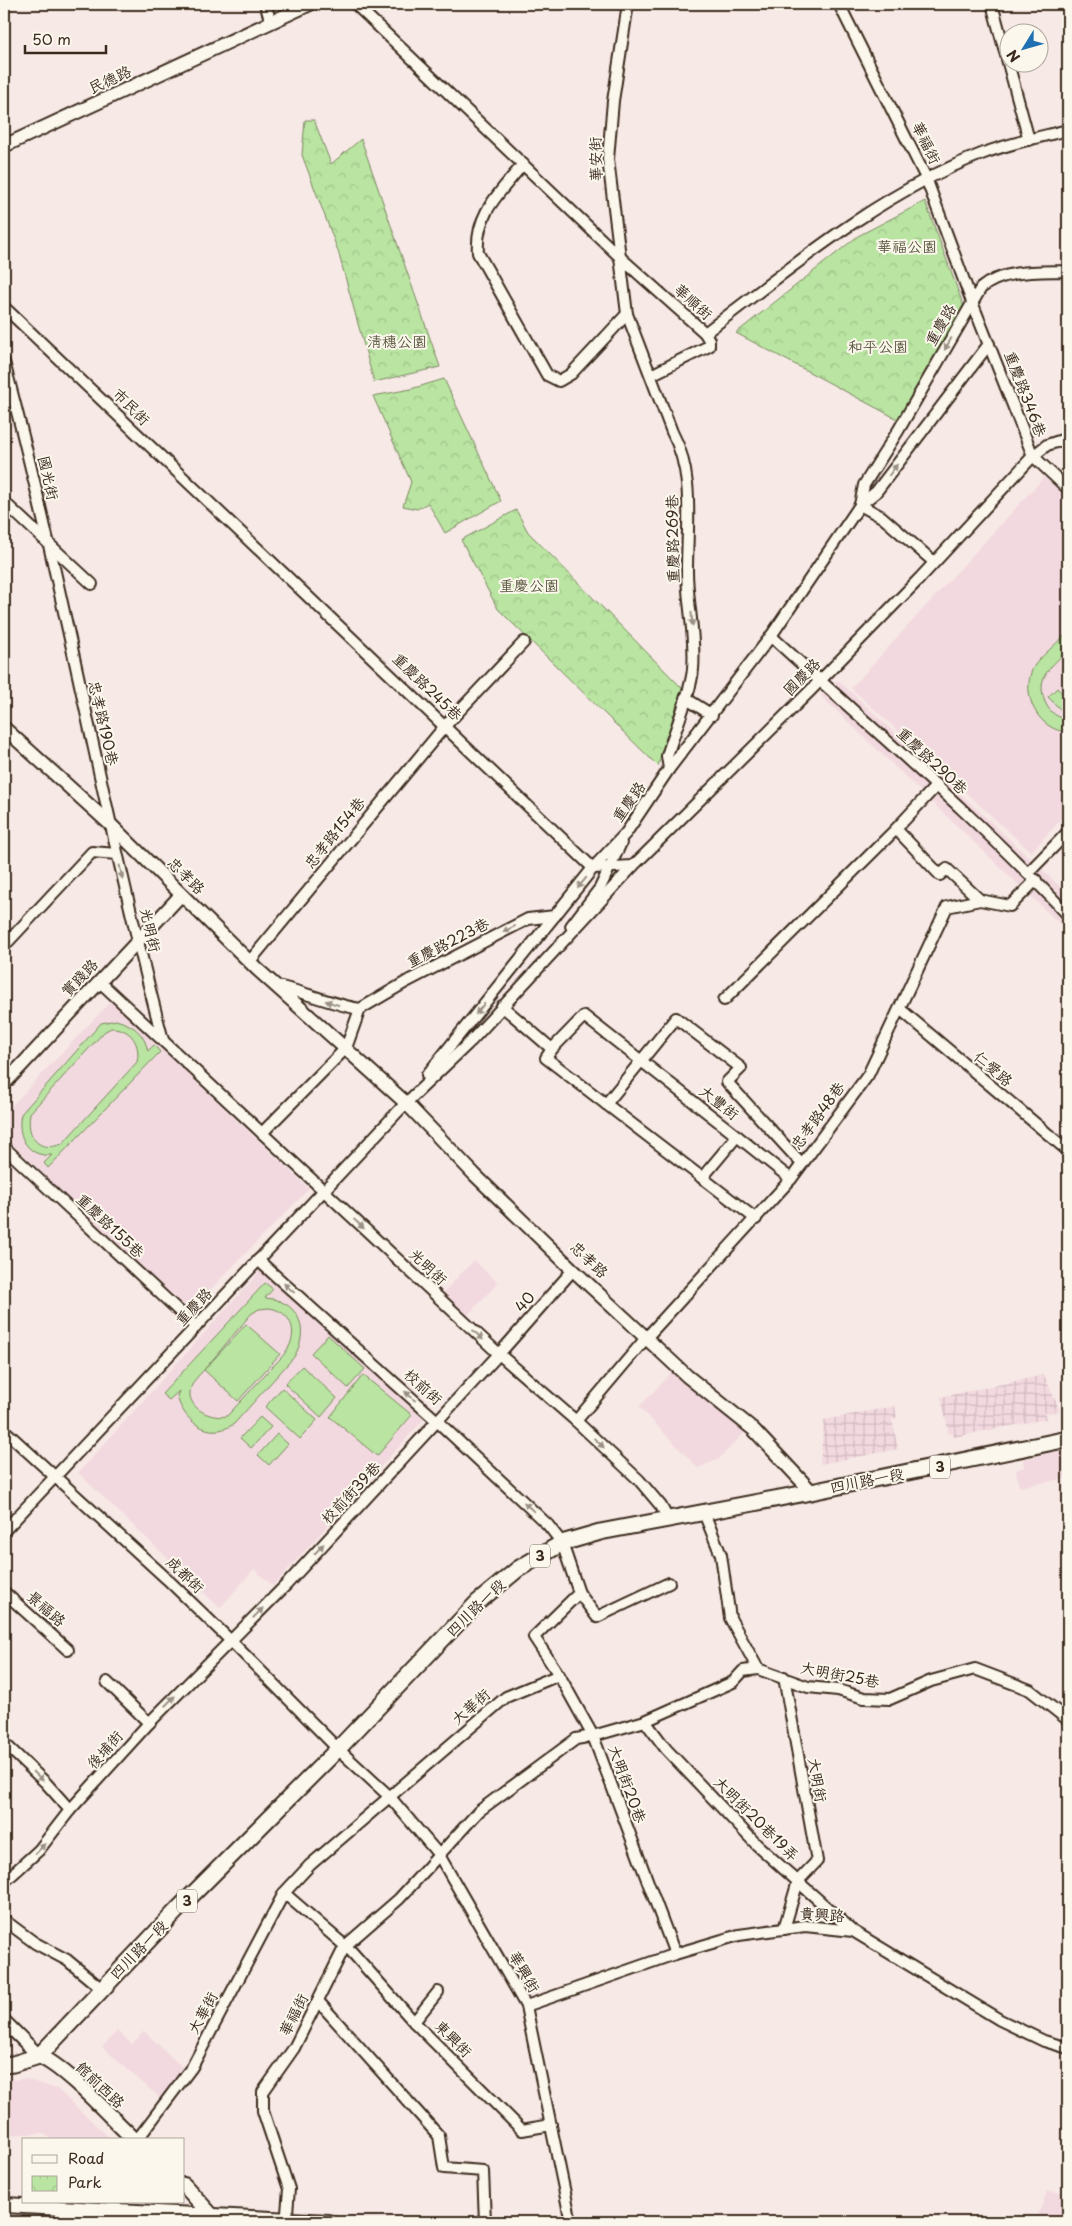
<svg xmlns="http://www.w3.org/2000/svg" width="1072" height="2226" font-family="'Playpen Sans','LXGW WenKai TC',sans-serif">
<defs>
<pattern id="industrial-grid" width="8" height="8" patternUnits="userSpaceOnUse" patternTransform="scale(1.25)"><rect width="8" height="8" fill="#f2d9df"/><path d="M0 4h8M4 0v8" fill="none" stroke="#d0babf"/></pattern>
<pattern id="park-crowns" width="20" height="18" patternUnits="userSpaceOnUse" patternTransform="scale(1.25)"><rect width="20" height="18" fill="#b9e4a1"/><path d="M2 6a3 3 0 1 1 6 0M12 15a3 3 0 1 1 6 0" fill="none" stroke="#a0c48a"/></pattern>
</defs>
<rect width="100%" height="100%" fill="#f7e9e6"/>
<filter id="ink" filterUnits="userSpaceOnUse"><feTurbulence type="fractalNoise" baseFrequency=".02" numOctaves="2"/><feDisplacementMap in="SourceGraphic" scale="10" xChannelSelector="R" yChannelSelector="G"/><feConvolveMatrix kernelMatrix="1 2 1 2 8 2 1 2 1" color-interpolation-filters="sRGB"/></filter>
<g filter="url(#ink)">
<g fill="#f2d9df">
<polygon points="1044,477 1068,498 1068,812 1031,852 851,688"/>
<polygon points="838,680 1068,894 1068,932 821,696"/>
<polygon points="111,1001 309,1189 189,1311 4,1137 4,1114"/>
<polygon points="474,1260 498,1283 465,1318 441,1295"/>
<polygon points="261,1270 425,1418 273,1586 254,1569 220,1608 78,1473"/>
<polygon points="674,1370 745,1432 719,1459 698,1468 639,1407"/>
<polygon points="1068,1449 1068,1478 1019,1487 1016,1470 1024,1467 1023,1459"/>
<polygon points="117,2031 132,2044 144,2031 183,2068 161,2099 102,2047"/>
<polygon points="26,2079 57,2089 112,2140 52,2140 43,2133 4,2135 4,2080"/>
<polygon points="1048,2191 1064,2193 1068,2191 1068,2222 1034,2222"/>
</g>
<g fill="url(#industrial-grid)">
<polygon points="1044,1375 1060,1411 1045,1414 1046,1419 954,1437 953,1433 949,1434 941,1397"/>
<polygon points="895,1406 897,1418 892,1419 898,1449 820,1464 824,1420"/>
</g>
<g fill="url(#park-crowns)" stroke="#7a8760">
<polygon points="305,120 314,120 331,164 361,139 440,367 374,382 338,251 302,155"/>
<polygon points="925,201 964,307 899,420 736,333 858,236"/>
<polygon points="444,379 501,501 445,533 428,503 417,509 403,506 411,482 373,396 411,389"/>
<polygon points="516,510 528,532 682,688 658,766 498,609 461,540"/>
</g>
<g fill="#b9e4a1" stroke="#7a8760" fill-rule="evenodd">
<path d="M1068,632v18c-16,16 -33,26 -23,52 5,11 12,15 23,18v12c-30,-1 -48,-38 -35,-64 6,-11 26,-26 35,-36z"/>
<polygon points="1057,688 1068,699 1068,717 1048,697"/>
<path d="M116,1020c18,5 28,13 32,31l6,-6 6,7 -112,116 -4,-5 8,-8c-24,3 -36,-19 -31,-41l80,-91zM111,1028c20,0 30,16 26,34l-75,82c-24,9 -36,-7 -32,-31l74,-81z"/>
<path d="M265,1283l8,6 -8,9c33,2 46,31 29,59l-60,67c-25,17 -51,-3 -57,-28l2,-5 -10,9 -7,-6zM269,1308c22,3 30,24 18,42 -5,8 -12,14 -18,20 -14,16 -28,31 -42,46 -20,4 -46,-12 -34,-33 3,-5 7,-9 11,-13l34,31 42,-47 -34,-30 -42,46 47,-56 8,-5z"/>
<polygon points="328,1335 365,1369 348,1388 311,1353"/>
<polygon points="302,1366 337,1398 321,1417 285,1384"/>
<polygon points="363,1375 412,1415 377,1456 330,1417"/>
<polygon points="282,1388 317,1420 300,1439 265,1407"/>
<polygon points="260,1417 271,1427 251,1448 240,1438"/>
<polygon points="277,1434 288,1444 269,1465 258,1455"/>
</g>
<g fill="none" stroke-linecap="round" stroke-linejoin="round">
<g stroke="#3b2a1e" stroke-width="14">
<g id="minor">
<polyline points="265,4 271,22"/>
<polyline points="355,4 622,259 705,333 709,340 709,346 651,375"/>
<path d="M628,4l-15,97 -5,58 19,155 45,118c23,42 15,93 15,138 0,33 9,66 6,99 -2,24 -19,63 -26,87l2,13"/>
<polyline points="839,4 926,178 972,302 1033,456 1068,489"/>
<polyline points="992,4 1029,140"/>
<path d="M523,164c-23,29 -48,49 -45,89l69,122 12,6 12,-7 56,-60"/>
<path d="M4,307c195,188 394,373 589,561l40,-2"/>
<path d="M705,333c88,-67 175,-140 279,-180 27,-10 56,-16 84,-23"/>
<path d="M4,362c60,224 99,453 159,678"/>
<polyline points="4,502 92,584"/>
<path d="M860,505l4,-20 34,-54 83,-143c23,-19 58,-16 87,-17"/>
<polyline points="860,505 882,517 934,562"/>
<path d="M771,636c100,92 204,179 297,279"/>
<polyline points="685,698 712,715"/>
<polyline points="937,785 896,829 940,875 947,869 980,900 1010,906 1036,880"/>
<polyline points="1029,872 1068,832"/>
<polyline points="571,926 600,888 621,843"/>
<polyline points="4,946 92,852 117,854"/>
<polyline points="250,961 445,726 524,642"/>
<polyline points="100,982 499,1354 576,1421 639,1480 661,1506 668,1519"/>
<path d="M277,986c28,6 54,18 83,23l46,-27 122,-63 27,-3"/>
<polyline points="724,1000 896,829"/>
<polyline points="502,1006 552,1049 546,1058 756,1219"/>
<polyline points="900,1009 1068,1151"/>
<polyline points="552,1049 584,1016 737,1136 702,1178"/>
<polyline points="427,1075 593,868 626,833 669,769 771,636 860,505 876,492 989,344"/>
<polyline points="606,1104 676,1018 741,1068 727,1082 802,1164"/>
<polyline points="262,1133 346,1048 360,1009"/>
<polyline points="737,1136 791,1179"/>
<polyline points="4,1147 196,1327"/>
<polyline points="258,1260 437,1421 548,1525 562,1543 579,1593 534,1637 559,1675"/>
<polyline points="576,1421 646,1338 791,1179 868,1075 947,907 980,900"/>
<polyline points="4,1430 167,1579 230,1640 338,1749 389,1796 439,1855 526,2006 571,2222"/>
<polyline points="704,1513 721,1555 730,1618 758,1669"/>
<polyline points="4,1531 406,1103 471,1041 633,866 810,691 920,578 1033,456 1047,445 1068,438"/>
<polyline points="4,1592 68,1650"/>
<polyline points="579,1593 597,1617 669,1583"/>
<polyline points="784,1677 817,1861 798,1881 784,1929"/>
<polyline points="107,1682 149,1723"/>
<polyline points="645,1721 666,1749 757,1845 853,1931"/>
<polyline points="4,1743 46,1783 70,1810"/>
<polyline points="4,1882 39,1850 70,1810 149,1723 286,1585 499,1354 573,1270"/>
<polyline points="284,1893 351,1951 414,2022 522,2130 551,2125"/>
<polyline points="4,1920 35,1943 67,1960 103,1990"/>
<polyline points="675,1954 593,1736 645,1721 733,1682 743,1671 758,1669 808,1687 838,1690 864,1698 890,1699 931,1681 975,1669 1030,1690 1068,1720"/>
<polyline points="318,2001 439,2136 444,2168 483,2171 485,2222"/>
<polyline points="526,2006 675,1954 739,1935 805,1926 853,1931 1000,2020 1044,2041 1068,2048"/>
<polyline points="414,2022 438,1992"/>
<polyline points="137,2140 192,2067 284,1893 310,1865 506,1697 559,1675 593,1736 576,1739 479,1811 399,1899 345,1946 294,2048 263,2092 263,2111 289,2189 287,2213 288,2220"/>
</g>
</g>
<g stroke="#3b2a1e" stroke-width="16">
<g id="tertiary">
<polyline points="4,146 310,4"/>
<polyline points="4,728 111,825 257,969 406,1103 475,1175 573,1270 687,1376 753,1429 812,1492"/>
<polyline points="4,1084 181,895"/>
<polyline points="4,2021 39,2056"/>
</g>
</g>
<g stroke="#3b2a1e" stroke-width="18">
<g id="secondary">
<path d="M39,2056c28,12 72,62 96,84"/>
<polyline points="184,2185 212,2216 212,2221"/>
<polyline points="4,2205 329,2222"/>
</g>
</g>
<g stroke="#3b2a1e" stroke-width="19">
<polyline id="primary" points="4,2065 13,2064 39,2056 180,1907 338,1749 478,1602 518,1569 562,1543 600,1532 806,1493 1068,1439"/>
</g>
<use href="#minor" stroke="#fbf7ec" stroke-width="10"/>
<use href="#tertiary" stroke="#fbf7ec" stroke-width="12"/>
<use href="#secondary" stroke="#fbf7ec" stroke-width="14"/>
<use href="#primary" stroke="#fbf7ec" stroke-width="15"/>
</g>
<defs><path id="oneway-solid" d="M-6-.8H1V-3.2L6.5 0L1 3.2V.8H-6Z" transform="scale(1.25)"/></defs>
<g fill="#9b9085">
<use href="#oneway-solid" transform="translate(948 344) rotate(120)"/>
<use href="#oneway-solid" transform="translate(893 470) rotate(-53)"/>
<use href="#oneway-solid" transform="translate(692 619) rotate(85)"/>
<use href="#oneway-solid" transform="translate(121 872) rotate(78)"/>
<use href="#oneway-solid" transform="translate(582 883) rotate(129)"/>
<use href="#oneway-solid" transform="translate(509 929) rotate(153)"/>
<use href="#oneway-solid" transform="translate(332 1003) rotate(-162)"/>
<use href="#oneway-solid" transform="translate(480 1009) rotate(129)"/>
<use href="#oneway-solid" transform="translate(359 1224) rotate(43)"/>
<use href="#oneway-solid" transform="translate(289 1288) rotate(-138)"/>
<use href="#oneway-solid" transform="translate(478 1335) rotate(43)"/>
<use href="#oneway-solid" transform="translate(410 1396) rotate(-138)"/>
<use href="#oneway-solid" transform="translate(599 1443) rotate(43)"/>
<use href="#oneway-solid" transform="translate(529 1507) rotate(-137)"/>
<use href="#oneway-solid" transform="translate(319 1549) rotate(-47)"/>
<use href="#oneway-solid" transform="translate(258 1613) rotate(-45)"/>
<use href="#oneway-solid" transform="translate(170 1701) rotate(-45)"/>
<use href="#oneway-solid" transform="translate(38 1776) rotate(43)"/>
<use href="#oneway-solid" transform="translate(40 1849) rotate(-47)"/>
</g>
</g>
<g text-anchor="middle" stroke-width="4" stroke-linejoin="round" paint-order="stroke">
<g fill="#fbf7ec" stroke="#75685c" stroke-width="1">
<rect x="930" y="1455.5" width="20" height="23" rx="4"/>
<rect x="530" y="1544.5" width="20" height="23" rx="4"/>
<rect x="177" y="1889.5" width="20" height="23" rx="4"/>
</g>
<g font-size="14" font-weight="bold" fill="#3b2a1e">
<text x="940" y="1472">3</text>
<text x="540" y="1561">3</text>
<text x="187" y="1906">3</text>
</g>
<g font-size="15" fill="#3b2a1e" stroke="#fbf7ec">
<text transform="translate(110 80) rotate(-25)" y="5">民德路</text>
<text transform="translate(926 143) rotate(64)" y="5">華福街</text>
<text transform="translate(596 159) rotate(-91)" y="5">華安街</text>
<text transform="translate(693 302) rotate(42)" y="5">華順街</text>
<text transform="translate(941 325) rotate(-60)" y="5">重慶路</text>
<text transform="translate(1025 394) rotate(69)" y="5">重慶路346巷</text>
<text transform="translate(131 407) rotate(45)" y="5">市民街</text>
<text transform="translate(48 478) rotate(77)" y="5">國光街</text>
<text transform="translate(673 539) rotate(-91)" y="5">重慶路269巷</text>
<text transform="translate(802 677) rotate(-45)" y="5">國慶路</text>
<text transform="translate(427 687) rotate(44)" y="5">重慶路245巷</text>
<text transform="translate(103 723) rotate(77)" y="5">忠孝路190巷</text>
<text transform="translate(932 761) rotate(43)" y="5">重慶路290巷</text>
<text transform="translate(629 802) rotate(-55)" y="5">重慶路</text>
<text transform="translate(335 833) rotate(-51)" y="5">忠孝路154巷</text>
<text transform="translate(186 876) rotate(45)" y="5">忠孝路</text>
<text transform="translate(150 930) rotate(77)" y="5">光明街</text>
<text transform="translate(448 943) rotate(-27)" y="5">重慶路223巷</text>
<text transform="translate(80 978) rotate(-47)" y="5">實踐路</text>
<text transform="translate(993 1069) rotate(40)" y="5">仁愛路</text>
<text transform="translate(719 1103) rotate(38)" y="5">大豐街</text>
<text transform="translate(818 1116) rotate(-54)" y="5">忠孝路48巷</text>
<text transform="translate(110 1226) rotate(43)" y="5">重慶路155巷</text>
<text transform="translate(589 1260) rotate(43)" y="5">忠孝路</text>
<text transform="translate(428 1267) rotate(43)" y="5">光明街</text>
<text transform="translate(525 1302) rotate(-49)" y="5">40</text>
<text transform="translate(194 1307) rotate(-47)" y="5">重慶路</text>
<text transform="translate(423 1387) rotate(42)" y="5">校前街</text>
<text transform="translate(867 1481) rotate(-11)" y="5">四川路一段</text>
<text transform="translate(351 1493) rotate(-47)" y="5">校前街39巷</text>
<text transform="translate(185 1575) rotate(44)" y="5">成都街</text>
<text transform="translate(476 1608) rotate(-44)" y="5">四川路一段</text>
<text transform="translate(46 1609) rotate(41)" y="5">景福路</text>
<text transform="translate(840 1675) rotate(11)" y="5">大明街25巷</text>
<text transform="translate(471 1707) rotate(-41)" y="5">大華街</text>
<text transform="translate(105 1750) rotate(-48)" y="5">後埔街</text>
<text transform="translate(817 1780) rotate(80)" y="5">大明街</text>
<text transform="translate(627 1784) rotate(70)" y="5">大明街20巷</text>
<text transform="translate(756 1819) rotate(45)" y="5">大明街20巷19弄</text>
<text transform="translate(822 1915) rotate(3)" y="5">貴興路</text>
<text transform="translate(139 1950) rotate(-46)" y="5">四川路一段</text>
<text transform="translate(524 1972) rotate(60)" y="5">華興街</text>
<text transform="translate(203 2013) rotate(-62)" y="5">大華街</text>
<text transform="translate(294 2015) rotate(-63)" y="5">華福街</text>
<text transform="translate(453 2039) rotate(45)" y="5">東興街</text>
<text transform="translate(100 2085) rotate(43)" y="5">館前西路</text>
</g>
<g font-size="15" fill="#5a583f" stroke="#fbf7ec">
<text x="907" y="252">華福公園</text>
<text x="397" y="347">清穗公園</text>
<text x="878" y="352">和平公園</text>
<text x="529" y="591">重慶公園</text>
</g>
</g>
<rect width="1072" height="2226" fill="none" stroke="#fbf7ec" stroke-width="20"/>
<rect x="10" y="10" width="1052" height="2206" fill="none" stroke="#3b2a1e" stroke-width="2" filter="url(#ink)"/>
<rect x="22" y="2138" width="162" height="65" fill="#fbf7ec" stroke="#aea59a"/>
<rect x="32" y="2155" width="25" height="8" fill="#fbf7ec" stroke="#aea59a"/>
<text x="68" y="2164" font-size="15" fill="#3b2a1e">Road</text>
<rect x="32" y="2176" width="25" height="15" fill="url(#park-crowns)" stroke="#aea59a"/>
<text x="68" y="2188" font-size="15" fill="#3b2a1e">Park</text>
<g transform="translate(1024 48) rotate(233)"><circle r="24" fill="#fbf7ec" stroke="#aea59a"/>
<path d="M0-4L9 19L0 12L-9 19Z" fill="#1f6fb2"/>
<text y="-8" font-size="14" font-weight="bold" text-anchor="middle" fill="#3b2a1e">N</text>
</g>
<path d="M25 45v8h81v-8" fill="none" stroke="#3b2a1e" stroke-width="2.5"/>
<text x="32" y="45" font-size="15" fill="#3b2a1e" stroke="#fbf7ec" stroke-width="4" paint-order="stroke">50 m</text>
</svg>
